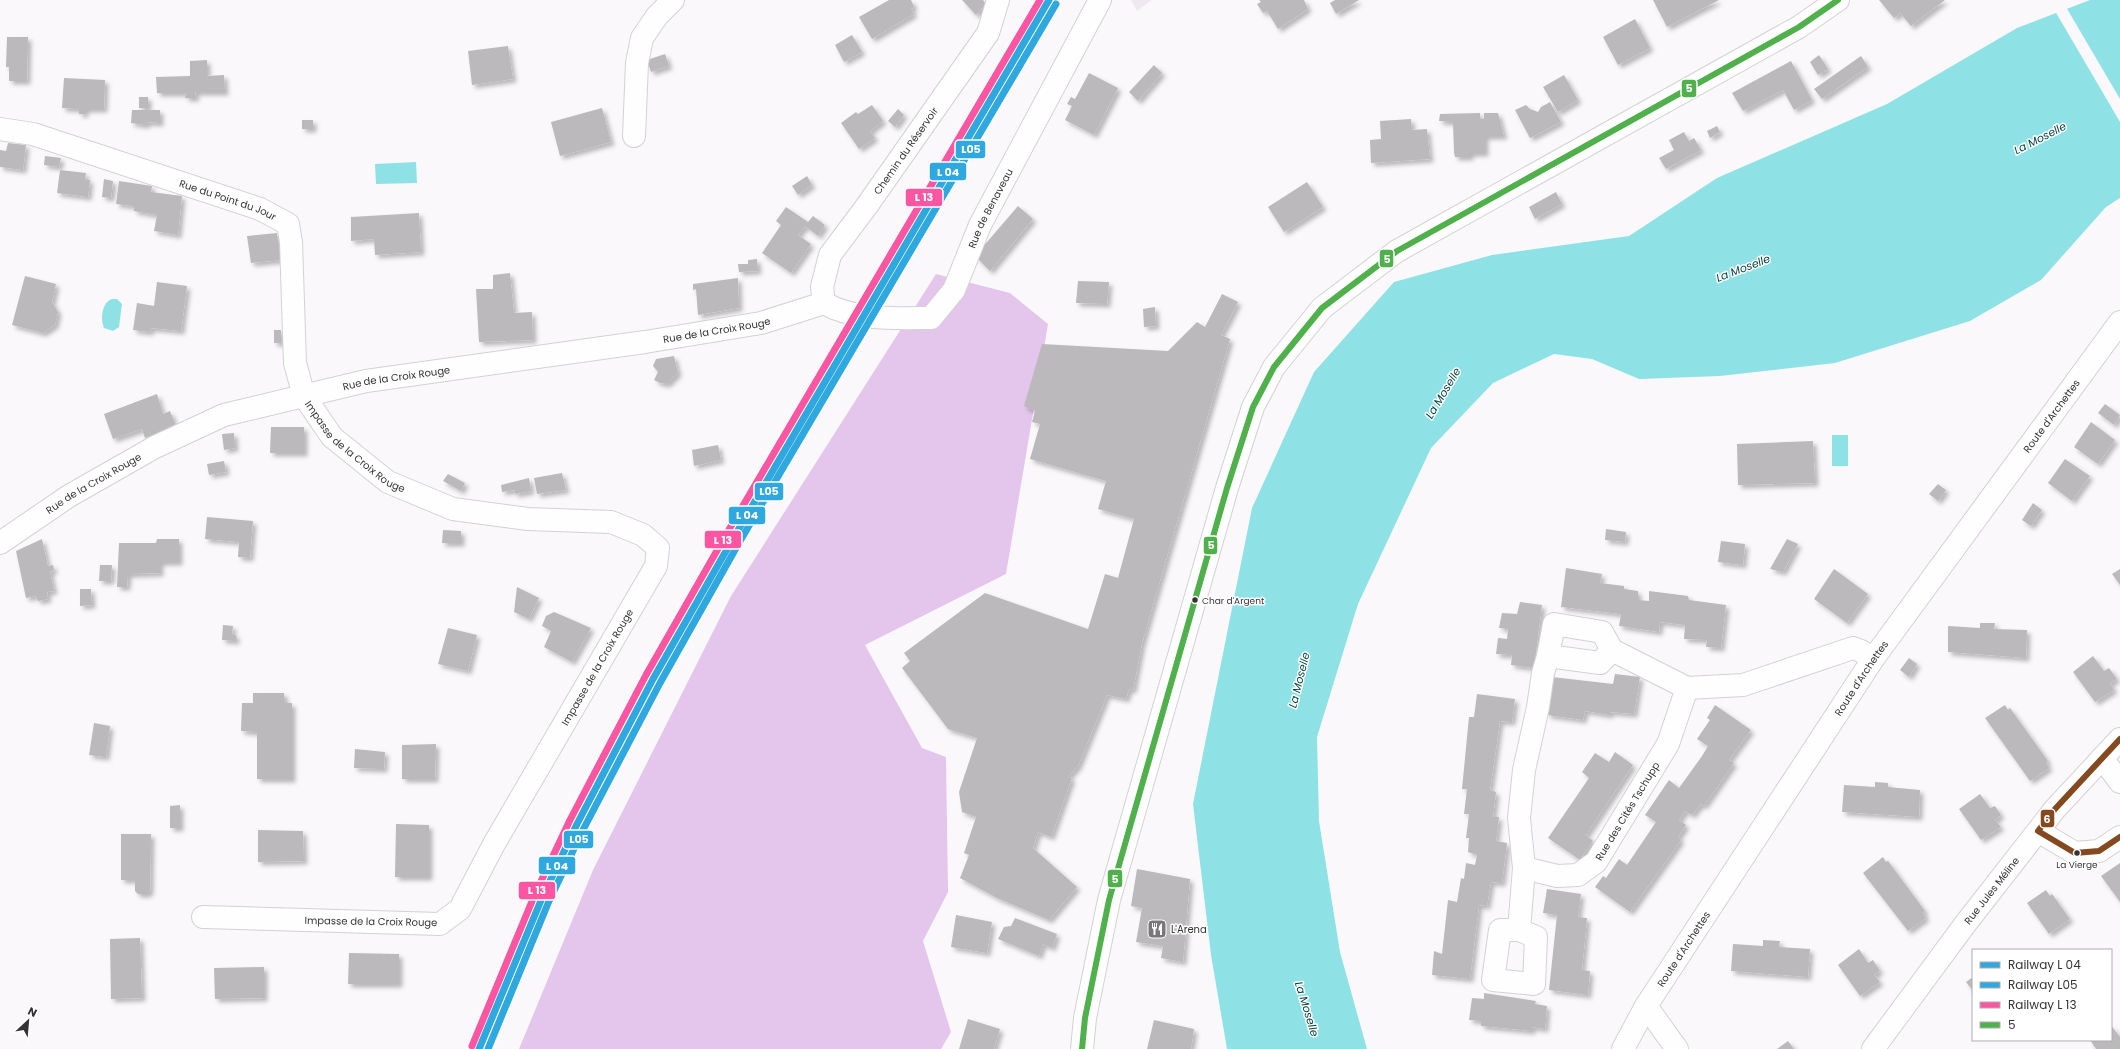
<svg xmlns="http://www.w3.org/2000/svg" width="2120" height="1049" font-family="Poppins,sans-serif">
<defs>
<filter id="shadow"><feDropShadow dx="3.5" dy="3.5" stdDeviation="2" flood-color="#0004"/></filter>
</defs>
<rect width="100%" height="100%" fill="#fbf8fc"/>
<polygon fill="#efe8f1" points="1131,0 1152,0 1137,11"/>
<polygon fill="#e4c5eb" points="936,274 1010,293 1048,324 1006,574 865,645 922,748 946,757 948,892 923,941 951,1032 941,1049 519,1049 593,870 731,596"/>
<g fill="#8ee2e5">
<polygon points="2090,0 2120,0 2120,198 2106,207 2041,280 1970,321 1835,363 1720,376 1639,379 1592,359 1554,354 1493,383 1431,448 1358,604 1317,737 1319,821 1340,952 1367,1049 1227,1049 1211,955 1193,804 1252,508 1314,372 1394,282 1492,255 1629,236 1717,178 1887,104 2017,28"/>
<polygon points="416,162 417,183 376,184 375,164"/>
<path d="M112,299h5l5,5 -3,23 -6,4 -9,-3c-4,-9 -2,-26 8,-29z"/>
<rect x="1832" y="435" width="16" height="31"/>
</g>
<polygon fill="#fbf8fc" points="2066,7 2120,99 2120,122 2055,11"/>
<g fill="#bbb9bb" filter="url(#shadow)">
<polygon points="889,0 911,0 914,7 911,9 914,14 872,39 859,17"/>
<polygon points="962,0 983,0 986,4 976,15"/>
<polygon points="1259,0 1304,0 1308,9 1278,29 1267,11 1263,13 1257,4 1261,2"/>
<polygon points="1335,0 1359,0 1336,14 1330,3"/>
<polygon points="1653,0 1719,0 1667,27"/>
<polygon points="1879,0 1945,0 1911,26 1900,13 1894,18"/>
<polygon points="1635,19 1650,48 1618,65 1603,37"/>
<polygon points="852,35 862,52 844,62 835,45"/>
<polygon points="7,37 28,37 27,81 9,81 9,67 6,67"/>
<polygon points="508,46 513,79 472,85 468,51"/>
<polygon points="665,54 669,66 651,72 647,60"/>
<polygon points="1819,55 1828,69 1818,75 1810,62"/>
<polygon points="1861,56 1868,67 1822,99 1814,89"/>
<polygon points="207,60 207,76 224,75 225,92 195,92 196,98 185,98 186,93 157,93 156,77 190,76 190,61"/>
<polygon points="1791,61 1812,100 1794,110 1783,90 1743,111 1732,93"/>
<polygon points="1154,65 1162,73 1138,101 1129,92"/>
<polygon points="1089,73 1118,88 1094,135 1065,120 1072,106 1067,104 1071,97 1075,99"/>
<polygon points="1564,75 1578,100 1558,112 1543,87"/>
<polygon points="64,78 105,80 104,109 85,109 85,114 79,114 79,109 62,108"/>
<rect x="139" y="97" width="9" height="11"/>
<polygon points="1550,102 1561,122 1530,138 1515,110 1526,105 1530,109 1538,112 1541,107"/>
<polygon points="872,105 883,121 870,131 875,138 859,149 841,123 856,112 858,114"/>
<polygon points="602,108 611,142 560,156 551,122"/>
<polygon points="898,109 904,115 895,127 888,121"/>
<polygon points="132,110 160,110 160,123 148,122 145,125 131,123"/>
<polygon points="1480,113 1480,119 1484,119 1484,113 1498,113 1504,136 1485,136 1485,153 1470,153 1470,157 1455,157 1454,152 1453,122 1439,121 1440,114"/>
<polygon points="1411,119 1412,130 1427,129 1430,159 1371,163 1370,140 1381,139 1380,121"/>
<rect x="302" y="120" width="11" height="9"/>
<polygon points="1717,126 1720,132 1710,138 1707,131"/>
<polygon points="1684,132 1689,141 1694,138 1701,150 1666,169 1659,158 1674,150 1669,140"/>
<polygon points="8,143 26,145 23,170 0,167 0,150 6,151"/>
<polygon points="45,156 61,158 59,167 44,165"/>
<polygon points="60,170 86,173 85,179 90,180 88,197 57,193"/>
<polygon points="807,176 812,185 798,195 792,186"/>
<polygon points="104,179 113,181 111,198 102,197"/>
<polygon points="119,181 152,186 151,192 182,196 178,235 154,231 157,215 134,211 134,206 116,204"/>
<polygon points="1307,182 1323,207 1284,232 1268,207"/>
<polygon points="1556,192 1562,204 1535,219 1529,207"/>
<polygon points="1018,206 1033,219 990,271 975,256"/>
<polygon points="786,207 808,222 813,216 825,225 818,236 805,226 798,235 811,244 791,273 762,253 781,225 776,221"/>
<polygon points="419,213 421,252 375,255 374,239 351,241 351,217"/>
<polygon points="277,233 281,260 251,263 247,236"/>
<polygon points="757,259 758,271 739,272 738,264 748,264 748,260"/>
<polygon points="510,273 514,313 532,312 533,340 479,342 476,289 493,289 493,275"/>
<polygon points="25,276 56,284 52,302 58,312 55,325 43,333 12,325"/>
<polygon points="738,278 739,308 698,315 696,289 693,290 693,284"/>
<polygon points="1078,281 1109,282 1107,304 1076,303"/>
<polygon points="157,282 187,286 181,331 151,328 150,332 133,330 137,303 154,306"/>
<polygon points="1222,294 1238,302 1221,335 1230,339 1142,643 1133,690 1129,689 1126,699 1107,695 1078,766 1068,777 1072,778 1051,837 1038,832 1033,848 1077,887 1049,920 997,898 960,878 969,855 964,853 976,817 962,812 959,792 977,738 948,729 902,668 910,661 904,653 985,593 1088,629 1105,574 1118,578 1134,519 1098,509 1106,481 1030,459 1040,424 1032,422 1035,411 1024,406 1042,344 1168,351 1197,322 1205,327"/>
<polygon points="1155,307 1156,326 1144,327 1143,309"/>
<rect x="274" y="330" width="7" height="13"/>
<polygon points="674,356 678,373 667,384 660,383 654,380 658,372 653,366 656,359"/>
<polygon points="157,394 163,414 170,411 176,426 145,438 142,429 113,439 104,414"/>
<polygon points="2105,404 2120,415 2114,425 2098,413"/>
<polygon points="2091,422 2115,440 2098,464 2074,447"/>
<polygon points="271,427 304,427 304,453 270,453"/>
<polygon points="234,433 235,448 224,450 222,434"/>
<polygon points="1813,441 1815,483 1738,485 1737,444"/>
<polygon points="718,445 721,460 694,466 692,450"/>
<polygon points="2065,459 2090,476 2072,501 2048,483"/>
<polygon points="224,461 226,472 209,475 207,464"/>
<polygon points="562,473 566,490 537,494 534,478"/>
<polygon points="448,474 465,483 461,491 443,481"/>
<polygon points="529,478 531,491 515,494 514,490 502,492 501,485"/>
<polygon points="1938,484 1946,490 1938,501 1929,494"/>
<polygon points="2033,503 2042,510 2031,526 2022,520"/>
<polygon points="207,517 253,521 250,558 238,557 239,542 205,539"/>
<polygon points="1606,529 1626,532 1625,542 1605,540"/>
<polygon points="443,530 461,531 461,543 442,543"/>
<polygon points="42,539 48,566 53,565 54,570 50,572 54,591 47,592 48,599 38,601 36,596 26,598 16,551"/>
<polygon points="157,539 179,539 179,562 160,562 160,573 128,574 127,587 117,587 119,543 156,543"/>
<polygon points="1787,539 1798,544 1783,572 1770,569"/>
<polygon points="1721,541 1745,544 1743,565 1718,562"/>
<polygon points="100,565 112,565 111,581 99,581"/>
<polygon points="1566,568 1602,574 1600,583 1624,586 1624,589 1638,591 1638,600 1649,601 1649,591 1688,596 1689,600 1726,605 1721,648 1706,647 1707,640 1684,639 1685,625 1660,622 1659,632 1619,626 1621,614 1561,607"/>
<polygon points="1834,569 1868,594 1847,623 1814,599"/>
<polygon points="2120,569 2120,585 2112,574"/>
<polygon points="517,587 539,598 529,619 514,612"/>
<polygon points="80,589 91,589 92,605 80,606"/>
<polygon points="1520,602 1542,605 1534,668 1511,665 1512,655 1496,654 1498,638 1507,639 1508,629 1499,628 1502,613 1517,614"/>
<polygon points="554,612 591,628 572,662 544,647 551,631 542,626 546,616"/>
<polygon points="1980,623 1995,623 1994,629 2027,630 2026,658 1948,652 1948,626 1980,628"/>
<polygon points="223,625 233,626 232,634 236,635 236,641 222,640"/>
<polygon points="448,628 477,635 468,671 438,664"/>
<polygon points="2093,656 2104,671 2109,668 2117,679 2110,683 2114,690 2095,702 2073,672"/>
<polygon points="1909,658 1917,664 1909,677 1900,670"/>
<polygon points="1615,674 1640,677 1634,714 1610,712 1610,715 1585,711 1583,720 1547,715 1552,677 1613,684"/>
<polygon points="253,693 284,693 285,703 292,703 292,779 257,779 257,732 241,731 242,703 253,703"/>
<polygon points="1477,694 1515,699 1512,722 1500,721 1490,790 1496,792 1493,817 1499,817 1496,841 1507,843 1502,883 1491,882 1487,906 1479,905 1470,979 1432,975 1434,951 1442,954 1448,900 1457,902 1461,878 1464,879 1466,863 1475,865 1477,855 1468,852 1469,838 1466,838 1469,814 1464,814 1467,789 1462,789 1469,717 1474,717"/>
<polygon points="1715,705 1751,730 1729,760 1734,763 1704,806 1701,804 1692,815 1685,811 1679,820 1686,825 1678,837 1681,840 1630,912 1595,887 1603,876 1606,878 1619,859 1627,865 1656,822 1645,815 1669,780 1679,788 1702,756 1708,746 1697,739 1710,720 1707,718"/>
<polygon points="2005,705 2008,710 2010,708 2048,761 2046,762 2049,768 2030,781 1985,718"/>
<polygon points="94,723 110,726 106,757 89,755"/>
<polygon points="436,744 435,779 402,779 402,745"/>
<polygon points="355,749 385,752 384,769 354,768"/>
<polygon points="1615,752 1633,765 1586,835 1593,841 1580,860 1548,838 1589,778 1582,772 1595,753 1609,762"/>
<polygon points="1875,782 1888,783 1888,787 1920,790 1919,817 1842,812 1844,785 1875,787"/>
<polygon points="1980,794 1990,808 1995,806 2001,815 1995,820 2001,827 1981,840 1959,809"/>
<polygon points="180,805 180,828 170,828 170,806"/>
<polygon points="396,824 429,825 429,877 395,877"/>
<polygon points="258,830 303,831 304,861 258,862"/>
<polygon points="121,834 151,834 150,891 147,894 138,894 135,891 135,880 121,880"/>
<polygon points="1883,857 1886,862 1888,861 1925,911 1923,913 1926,918 1908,931 1863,873"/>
<polygon points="2120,863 2120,902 2101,876"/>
<polygon points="1137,869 1190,879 1183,962 1161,958 1163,946 1136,942 1142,908 1131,906"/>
<polygon points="1547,889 1581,894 1578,917 1587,918 1582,970 1590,971 1588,995 1549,990 1557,915 1543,913"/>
<polygon points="2046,890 2050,896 2052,894 2070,919 2049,934 2027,903"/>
<polygon points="956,915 992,922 987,953 951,947"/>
<polygon points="1015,918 1057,934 1052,948 1043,944 1039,956 998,939 1004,927 1011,926"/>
<polygon points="140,938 142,998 111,999 110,939"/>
<polygon points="1763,940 1780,941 1779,947 1810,949 1808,977 1731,971 1733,944 1763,946"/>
<polygon points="1859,949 1868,963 1873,960 1880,971 1874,975 1880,982 1860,996 1838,965"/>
<polygon points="349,953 399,954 399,984 348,984"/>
<polygon points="264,967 264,998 215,999 214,968"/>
<polygon points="1973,977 1973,991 1966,982"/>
<polygon points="1484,993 1536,1001 1535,1004 1547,1006 1545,1029 1532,1027 1532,1031 1481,1026 1481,1021 1469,1020 1472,998 1484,999"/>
<polygon points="968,1019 1000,1029 994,1049 959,1049"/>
<polygon points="1154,1020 1194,1029 1191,1049 1147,1049"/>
<polygon points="2111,1025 2120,1037 2120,1049 2096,1049 2090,1040 2111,1040"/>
<polygon points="1788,1041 1794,1049 1777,1049"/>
</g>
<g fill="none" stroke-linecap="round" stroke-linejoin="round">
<g stroke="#d3d1d4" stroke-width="24">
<g id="street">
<path id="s1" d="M0,129l33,5 227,75 28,15 3,18 4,121 9,33 28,41 56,45 65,27 75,10 83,3 32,13 15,13 -2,18 -162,278 -34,65 -20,15 -237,-7"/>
<polyline points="634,136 637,63 642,38 657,16 673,0"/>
<path id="s2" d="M824,303c31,18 72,15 107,15l23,-28 26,-65 120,-225"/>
<path id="s3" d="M824,303l-2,-16 8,-32 36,-48 122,-174 10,-33"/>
<path id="s4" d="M0,543l69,-47 86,-49 69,-32 142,-34 279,-39 116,-19 63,-20"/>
<polyline points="1612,650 1600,663 1548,656 1554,624 1602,632 1612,650 1687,688 1743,685 1853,648 1861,651 1873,659"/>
<path id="s5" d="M1548,656l-5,17 -5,34 -14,63 -5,48 5,50 33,8 21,-1 18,-13 72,-118 19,-56"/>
<polyline points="2102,758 2120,782"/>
<polyline points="2038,831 2075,853 2099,851 2120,837"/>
<polygon points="1500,930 1519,930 1536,937 1534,984 1493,980"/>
<polyline points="1519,930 1524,868"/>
<polyline points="1646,1006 1677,1049"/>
<path id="s6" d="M1873,1049l93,-126 89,-114 65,-70"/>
</g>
</g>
<g stroke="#d3d1d4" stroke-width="24">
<g id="secondary">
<path id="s7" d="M1623,1049l23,-43 227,-347 247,-337"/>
</g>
</g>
<g stroke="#d3d1d4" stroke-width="24">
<polyline id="primary" points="1082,1049 1085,1018 1109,900 1227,488 1253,407 1274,367 1322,308 1397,251 1799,27 1838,0"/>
</g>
<use href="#street" stroke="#fefeff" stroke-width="22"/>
<use href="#secondary" stroke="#fefeff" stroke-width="22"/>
<use href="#primary" stroke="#fefeff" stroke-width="22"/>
<g stroke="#fff" stroke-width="9">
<polyline id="bus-1" points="1082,1049 1085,1018 1109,900 1227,488 1253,407 1274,367 1322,308 1397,251 1799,27 1838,0"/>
</g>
<g stroke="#fff" stroke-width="9">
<polyline id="bus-2" points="2120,739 2055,809 2038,831 2075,853 2099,851 2120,837"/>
</g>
<use href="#bus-1" stroke="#50b04b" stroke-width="6"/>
<use href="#bus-2" stroke="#85491f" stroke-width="6"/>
<g stroke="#fff" stroke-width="10">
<polyline id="rail-1" points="479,1049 542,898 577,824 653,679 734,537 1049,0"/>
</g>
<g stroke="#fff" stroke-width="10">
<polyline id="rail-2" points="488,1049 549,901 584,828 660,683 740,541 1056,4"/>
</g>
<g stroke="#fff" stroke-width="10">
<polyline id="rail-3" points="472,1046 535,894 570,820 646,675 727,533 1040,0"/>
</g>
<use href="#rail-1" stroke="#2ea8de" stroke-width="7"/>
<use href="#rail-2" stroke="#2ea8de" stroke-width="7"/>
<use href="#rail-3" stroke="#fc55a2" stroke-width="7"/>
</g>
<defs>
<g id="restaurant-square" transform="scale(1)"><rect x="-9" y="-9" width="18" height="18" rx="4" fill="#7a777a" stroke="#fff"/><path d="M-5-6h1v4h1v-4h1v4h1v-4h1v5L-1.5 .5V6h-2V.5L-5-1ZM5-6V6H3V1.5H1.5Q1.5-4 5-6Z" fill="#fff"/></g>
</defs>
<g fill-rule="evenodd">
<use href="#restaurant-square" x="1157" y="929"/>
</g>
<g fill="#343234" stroke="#fff" stroke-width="1.5">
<circle cx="1195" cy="600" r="3.5"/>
<circle cx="2077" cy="853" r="3.5"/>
</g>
<g text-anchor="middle" stroke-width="3" stroke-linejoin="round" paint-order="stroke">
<g font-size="9" fill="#343234" stroke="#fff" text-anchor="start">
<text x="1202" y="604">Char d'Argent</text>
<text x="2077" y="868" text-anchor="middle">La Vierge</text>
</g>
<g font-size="10" fill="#343234" stroke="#fff">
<text dy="4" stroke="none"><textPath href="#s3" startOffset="178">Chemin du Réservoir</textPath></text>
<text dy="4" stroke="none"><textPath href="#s1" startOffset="239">Rue du Point du Jour</textPath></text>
<text dy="4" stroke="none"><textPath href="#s2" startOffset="235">Rue de Benaveau</textPath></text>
<text dy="4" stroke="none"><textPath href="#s4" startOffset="759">Rue de la Croix Rouge</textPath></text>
<text dy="4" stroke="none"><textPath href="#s4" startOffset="435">Rue de la Croix Rouge</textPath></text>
<text dy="4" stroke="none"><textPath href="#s7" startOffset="765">Route d'Archettes</textPath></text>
<text dy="4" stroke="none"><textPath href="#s1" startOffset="551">Impasse de la Croix Rouge</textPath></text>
<text dy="4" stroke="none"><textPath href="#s4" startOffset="111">Rue de la Croix Rouge</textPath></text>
<text transform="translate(597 667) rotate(-60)" y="4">Impasse de la Croix Rouge</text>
<text dy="4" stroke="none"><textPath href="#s7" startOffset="441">Route d'Archettes</textPath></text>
<text dy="4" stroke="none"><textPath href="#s5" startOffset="352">Rue des Cités Tschupp</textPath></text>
<text dy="4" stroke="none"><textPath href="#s6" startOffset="198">Rue Jules Méline</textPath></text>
<text transform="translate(371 921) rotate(1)" y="4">Impasse de la Croix Rouge</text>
<text dy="4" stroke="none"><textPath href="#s7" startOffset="117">Route d'Archettes</textPath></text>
</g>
<g font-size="10" fill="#343234" stroke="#fff" text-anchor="start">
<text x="1171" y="933">L'Arena</text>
</g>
<g font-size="11" font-style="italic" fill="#023e3f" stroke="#fff">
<text transform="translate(2040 138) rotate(-27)" y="4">La Moselle</text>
<text transform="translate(1743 268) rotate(-21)" y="4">La Moselle</text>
<text transform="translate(1443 393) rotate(-59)" y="4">La Moselle</text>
<text transform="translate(1299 680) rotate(-76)" y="4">La Moselle</text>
<text transform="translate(1307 1009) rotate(73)" y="4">La Moselle</text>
</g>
</g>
<g stroke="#fff" stroke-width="1.5">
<rect x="1681" y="79" width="16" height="19" rx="4" fill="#50b04b"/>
<rect x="955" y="140" width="31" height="19" rx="4" fill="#2ea8de"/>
<rect x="929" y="162" width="38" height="19" rx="4" fill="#2ea8de"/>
<rect x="905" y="188" width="38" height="19" rx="4" fill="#fc55a2"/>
<rect x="1379" y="249" width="15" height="19" rx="4" fill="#50b04b"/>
<rect x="754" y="482" width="30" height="19" rx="4" fill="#2ea8de"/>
<rect x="728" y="506" width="38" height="19" rx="4" fill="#2ea8de"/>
<rect x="704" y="530" width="38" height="19" rx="4" fill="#fc55a2"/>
<rect x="1203" y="536" width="15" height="19" rx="4" fill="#50b04b"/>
<rect x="2040" y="809" width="15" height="19" rx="4" fill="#85491f"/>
<rect x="563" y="830" width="31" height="19" rx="4" fill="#2ea8de"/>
<rect x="538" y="856" width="38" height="19" rx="4" fill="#2ea8de"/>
<rect x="1107" y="869" width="16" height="19" rx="4" fill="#50b04b"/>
<rect x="518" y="881" width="38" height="19" rx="4" fill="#fc55a2"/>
</g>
<g font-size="11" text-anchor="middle" font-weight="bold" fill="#fff">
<text x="1689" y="92">5</text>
<text x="971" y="153">L05</text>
<text x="948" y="176">L 04</text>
<text x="924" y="201">L 13</text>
<text x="1387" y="263">5</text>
<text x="769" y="495">L05</text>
<text x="747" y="519">L 04</text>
<text x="723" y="544">L 13</text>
<text x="1211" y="549">5</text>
<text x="2047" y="823">6</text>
<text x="579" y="843">L05</text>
<text x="557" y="870">L 04</text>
<text x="1115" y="883">5</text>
<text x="537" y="894">L 13</text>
</g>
<rect x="1972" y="949" width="140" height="92" fill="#ffffff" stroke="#aeadae"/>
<rect x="1980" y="962" width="20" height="6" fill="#2ea8de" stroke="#aeadae"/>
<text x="2008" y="969" font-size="12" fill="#343234">Railway L 04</text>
<rect x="1980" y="982" width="20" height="6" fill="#2ea8de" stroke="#aeadae"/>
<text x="2008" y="989" font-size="12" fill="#343234">Railway L05</text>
<rect x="1980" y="1002" width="20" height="6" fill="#fc55a2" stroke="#aeadae"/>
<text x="2008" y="1009" font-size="12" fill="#343234">Railway L 13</text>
<rect x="1980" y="1022" width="20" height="6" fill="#50b04b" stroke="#aeadae"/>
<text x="2008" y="1029" font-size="12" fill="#343234">5</text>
<g transform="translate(28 1021) rotate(26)" stroke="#ffffff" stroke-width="3" paint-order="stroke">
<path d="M0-3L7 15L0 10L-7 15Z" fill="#343234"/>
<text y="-6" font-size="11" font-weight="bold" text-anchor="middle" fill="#343234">N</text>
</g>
</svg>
